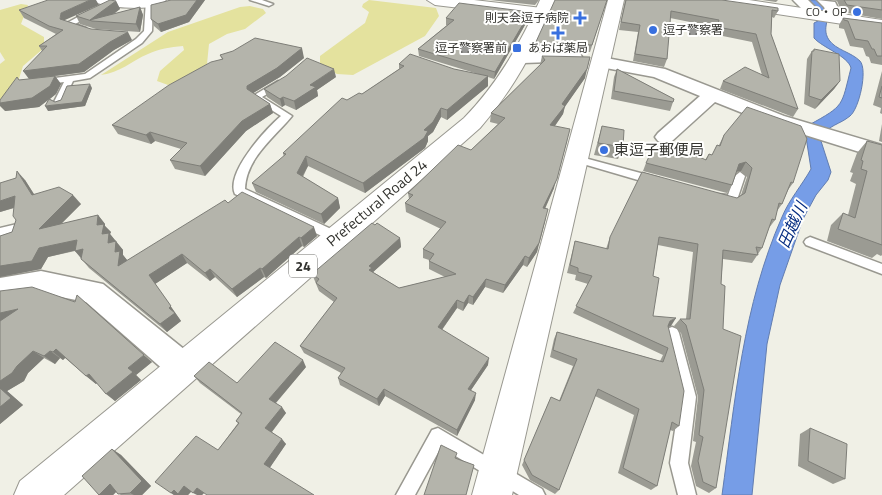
<svg xmlns="http://www.w3.org/2000/svg" width="882" height="495" font-family="'Titillium Web','Noto Sans JP',sans-serif">
<rect width="100%" height="100%" fill="#f0f0e6"/>
<g fill="#e4e29e">
<polygon points="369,0 436,8 439,16 425,36 353,75 337,74 320,64 320,56 365,23 369,12 362,7 363,4"/>
<polygon points="21,4 28,5 21,24 44,37 44,48 23,66 16,88 0,104 0,64 5,60 0,52 0,10"/>
<path d="M250,6l13,3 3,4 -21,16 -18,5 -18,10 -2,20 -15,11 -24,10 -11,-4 3,-10 24,-21 -1,-4c-13,1 -24,3 -35,8 -17,7 -28,19 -47,21l67,-43 72,-25z"/>
</g>
<path fill="#769de7" stroke="#627db0" d="M805,0h14c18,16 0,25 10,40 7,10 22,12 31,21 8,9 -1,48 -10,55 -11,9 -20,8 -30,22l11,34 -3,8 -12,15 -13,24 -23,66 -13,59 -15,151h-30c13,-94 21,-190 60,-278 7,-17 20,-32 29,-48l-5,-32 3,-12c36,-20 32,-18 42,-57 -3,-12 -28,-20 -37,-30v-15l4,-2v-9z"/>
<g fill="none" stroke-linecap="round" stroke-linejoin="round">
<g stroke="#999890" stroke-width="3">
<g id="service">
<polygon points="146,0 153,2 152,31 142,43 90,78 73,81 62,104 56,104 54,102 64,82 43,85 39,82 40,80 85,74 136,39 144,31"/>
<polygon points="250,0 262,0 273,4 269,6"/>
<polygon points="89,11 96,13 75,24 86,28 86,32 80,32 65,24"/>
<path d="M278,81l4,3 -1,2 -19,11 30,19c-18,22 -46,42 -47,73l84,39 13,10 -2,3h-8l-97,-47c-10,-21 31,-65 46,-78l-30,-19z"/>
<polygon points="577,156 659,178 661,181 655,185 573,161 573,157"/>
<polygon points="740,172 745,176 736,203 732,204 716,200 714,197 716,194 728,195 735,176"/>
<polygon points="17,224 23,228 21,231 0,238 0,228"/>
<polygon points="810,237 882,264 882,274 806,245 804,242 806,239"/>
<polygon points="672,327 677,329 679,333 696,397 688,463 696,495 678,495 670,463 680,397 665,333 667,329"/>
<polygon points="438,428 542,489 545,495 519,495 441,447 415,495 396,495 432,430"/>
</g>
</g>
<g stroke="#999890" stroke-width="3">
<g id="minor">
<polygon points="793,0 808,0 816,8 817,14 810,18 805,17 802,9"/>
<polygon points="817,0 835,2 843,18 841,21 831,21 824,7"/>
<polygon points="574,52 580,53 582,57 580,61 523,63 517,62 515,58 517,54 523,53"/>
<polygon points="601,57 665,69 784,116 882,145 882,159 770,124 715,102 672,141 665,143 658,141 655,137 658,133 700,96 654,77 595,66 593,62 595,58"/>
<polygon points="41,271 103,284 195,358 199,368 195,378 184,382 173,378 86,302 41,293 0,300 0,278"/>
</g>
</g>
<g stroke="#999890" stroke-width="2">
<g id="tertiary">
<path d="M94,0h72c-9,13 -56,7 -69,3z"/>
<polygon points="427,0 474,0 542,8 550,13 542,18 435,5"/>
<polygon points="608,0 624,0 512,495 472,495"/>
<polygon points="710,0 749,0 882,20 882,30 718,5"/>
</g>
</g>
<g stroke="#999890" stroke-width="2">
<path id="primary" d="M540,0h16c-20,47 -42,89 -76,128l-416,367h-50l6,-14 444,-363c34,-35 56,-74 76,-118z"/>
</g>
<use href="#service" fill="#fff" fill-rule="evenodd"/>
<use href="#minor" fill="#fff" fill-rule="evenodd"/>
<use href="#tertiary" fill="#fff" fill-rule="evenodd"/>
<use href="#primary" fill="#fff" fill-rule="evenodd"/>
</g>
<g fill="#9b9b93">
<polygon points="171,0 205,0 189,22 161,32 154,26 151,19"/>
<polygon points="490,0 539,0 535,5"/>
<polygon points="607,0 590,52 534,51 535,44"/>
<polygon points="625,0 722,0 778,11 774,18 772,17 771,34 798,109 793,117 720,89 723,81 762,75 752,42 713,34 715,27 670,18 667,59 664,67 633,61 638,32 619,30"/>
<polygon points="762,0 778,0 776,2"/>
<polygon points="833,0 882,0 882,19 842,12 837,1"/>
<polygon points="116,1 120,9 114,14 140,7 143,15 140,32 96,29 80,24 76,16"/>
<polygon points="19,10 65,20 65,21 91,29 132,40 114,50 84,72 49,77 55,76 61,84 56,94 50,99 55,102 92,88 85,106 48,111 49,99 39,107 5,111 19,80 29,79 42,51 39,46 56,34 24,18"/>
<polygon points="446,18 529,18 494,79 488,77 488,86 447,120 441,117 433,132 428,136 428,141 425,148 365,193 308,166 303,177 338,198 340,208 324,224 256,192 252,183 284,157 283,153 347,100 362,94 399,69 399,64 454,69 478,74 419,56 418,49 447,25 446,25"/>
<polygon points="843,18 882,23 882,65 871,63 869,57 866,56 863,48 850,46 844,29 839,28 839,25"/>
<polygon points="814,49 840,81 834,89 815,109 804,104 807,59 812,51 813,51"/>
<polygon points="220,55 304,58 280,77 253,93 270,104 273,113 246,131 205,176 175,169 170,160 181,149 155,141 151,144 118,134 112,125 222,59"/>
<polygon points="542,56 585,78 565,106 563,114 555,126 554,188 545,209 537,252 527,267 523,265 503,293 485,287 473,305 468,303 463,311 457,308 442,330 488,365 471,390 475,400 457,436 385,396 379,406 340,385 338,378 341,373 304,353 300,346 334,302 319,291 312,274 375,225 400,238 401,247 373,272 399,288 445,277 429,269 429,260 423,258 423,249 441,229 406,212 405,203 409,199 408,193 471,150 498,124 490,122 491,113 540,65"/>
<polygon points="617,69 674,99 670,111 611,99 614,77"/>
<polygon points="882,71 882,114 880,113 881,108 873,105"/>
<polygon points="336,77 317,90 318,96 296,110 285,105 282,107 267,97 264,89"/>
<polygon points="882,124 882,142 879,141"/>
<polygon points="602,126 623,147 618,159 594,155"/>
<polygon points="724,135 793,183 788,190 782,204 777,211 775,220 769,228 762,248 752,263 723,259 721,284 716,488 709,493 696,486 691,466 696,442 693,441 698,397 681,333 674,326 680,319 686,319 693,252 658,245 653,276 653,316 671,326 668,327 679,426 673,431 670,430 657,486 651,490 618,473 634,415 595,396 559,490 555,494 530,480 522,465 551,397 559,401 573,366 550,357 554,339 557,332 660,361 663,355 573,313 588,284 575,280 576,275 567,273 575,241 606,249 610,237 737,198 741,195 747,177 741,171 737,172 732,185 727,193 643,171 646,163 705,160 709,154 712,155 717,145 719,145"/>
<polygon points="867,141 882,145 882,255 881,256 877,254 872,258 827,241 831,225 843,213 848,215 856,184 850,181 853,173 850,172 857,153"/>
<polygon points="25,180 34,194 81,204 61,224 98,215 105,224 105,226 111,232 110,234 123,250 123,255 127,260 127,261 228,203 317,236 304,247 302,246 266,278 264,277 237,297 215,277 210,281 187,263 155,284 181,321 167,332 89,268 75,251 48,257 41,269 0,277 0,236 12,232 16,220 14,208 0,212 0,183"/>
<polygon points="0,291 152,362 136,375 141,380 115,401 97,383 96,384 65,358 63,360 60,358 55,364 44,358 28,373 24,381 7,391 23,405 0,424"/>
<polygon points="306,367 276,403 286,413 272,432 286,444 270,467 204,493 202,495 191,491 188,495 174,495 171,493 218,450 238,423 236,421 241,414 200,383 194,376 237,383"/>
<polygon points="810,428 845,479 833,484 798,466 800,434"/>
<polygon points="112,449 121,455 151,486 142,495 121,495 116,492 113,495 100,495"/>
</g>
<g fill="#7e7e78">
<polygon points="90,0 96,0 99,5 65,20 64,27 60,19 61,13"/>
<polygon points="197,0 205,0 189,22 161,32 158,24"/>
<polygon points="116,1 120,9 102,22 90,20"/>
<polygon points="140,7 143,15 140,32 136,24"/>
<polygon points="530,12 529,18 494,79 495,72"/>
<polygon points="128,32 132,40 114,50 84,72 29,79 23,71 110,42"/>
<polygon points="302,48 304,58 280,77 250,95 247,89 247,86"/>
<polygon points="590,57 585,78 562,111 565,106 563,114 549,134 550,125 562,104"/>
<polygon points="334,69 336,77 317,90 318,96 296,110 294,101 310,85"/>
<polygon points="55,76 61,84 56,94 39,107 5,111 0,106 0,103"/>
<polygon points="488,76 488,86 447,120 447,110"/>
<polygon points="840,81 834,89 815,109 821,100"/>
<polygon points="90,84 92,88 85,106 48,111 45,106 82,102"/>
<polygon points="283,97 285,105 282,107 280,99"/>
<polygon points="270,104 273,113 246,131 205,176 200,166 242,121"/>
<polygon points="441,108 441,117 433,132 428,136 428,141 425,148 365,193 363,183 424,130"/>
<polygon points="150,132 155,141 151,144 146,135"/>
<polygon points="568,138 554,188 541,217 543,208"/>
<polygon points="306,156 308,166 299,182 297,173"/>
<polygon points="746,162 741,171 734,172 739,164"/>
<polygon points="17,171 25,180 40,204 32,195"/>
<polygon points="73,195 81,204 47,238 39,229"/>
<polygon points="15,196 23,205 0,212 0,201"/>
<polygon points="338,198 340,208 324,224 321,214"/>
<polygon points="98,215 105,224 105,226 111,232 110,234 123,250 123,255 127,260 126,275 118,266 97,225"/>
<polygon points="546,218 537,252 527,267 529,258"/>
<polygon points="314,227 317,236 304,247 301,238"/>
<polygon points="299,237 302,246 266,278 262,269"/>
<polygon points="400,238 401,247 372,273 369,270 369,266"/>
<polygon points="77,240 85,248 48,257 41,269 0,277 0,266 39,248"/>
<polygon points="83,249 83,260 75,251"/>
<polygon points="182,254 187,263 155,284 181,321 167,332 160,324 169,308 149,275"/>
<polygon points="525,256 523,265 503,293 505,285"/>
<polygon points="260,268 264,277 237,297 232,289"/>
<polygon points="210,269 215,277 210,281 205,273"/>
<polygon points="486,279 485,287 473,305 473,297"/>
<polygon points="469,295 468,303 463,311 464,303"/>
<polygon points="457,300 457,308 438,335 438,327"/>
<polygon points="18,309 0,323 0,313"/>
<polygon points="676,318 671,326 665,328 670,321"/>
<polygon points="56,349 66,357 63,360 53,352"/>
<polygon points="33,351 44,358 28,373 24,381 7,391 23,405 0,424 0,381"/>
<polygon points="50,351 60,358 55,364 44,356"/>
<polygon points="144,355 152,362 136,375 128,368"/>
<polygon points="489,358 488,365 467,396 468,389"/>
<polygon points="303,360 306,367 273,406 269,399"/>
<polygon points="133,372 141,380 115,401 106,394"/>
<polygon points="89,374 98,382 96,384 86,376"/>
<polygon points="384,389 385,396 379,406 377,399"/>
<polygon points="476,393 475,400 457,436 457,430"/>
<polygon points="282,407 286,413 270,434 265,428"/>
<polygon points="282,439 286,444 269,469 264,464"/>
<polygon points="112,449 121,455 151,486 142,495 134,495 130,493"/>
<polygon points="110,484 119,489 113,495 99,495"/>
<polygon points="184,486 192,491 188,495 174,495 171,493 174,490"/>
<polygon points="197,488 204,493 202,495 197,495 193,493"/>
</g>
<g fill="#b4b4ab" stroke="#7e7e78">
<polygon points="48,0 90,0 61,13 60,19 91,29 128,32 110,42 79,64 23,71 47,46 39,46 63,30 49,26 19,10"/>
<polygon points="110,0 116,1 90,20 140,7 136,24 92,21 76,16"/>
<polygon points="171,0 197,0 186,15 158,24 151,19 151,5"/>
<polygon points="555,0 607,0 592,45 535,44"/>
<polygon points="626,0 722,0 778,8 778,11 772,10 771,34 798,109 723,81 745,67 769,78 756,34 717,27 719,20 671,11 667,59 635,54 640,25 621,22"/>
<polygon points="844,0 882,0 882,10 847,5"/>
<polygon points="459,3 530,12 495,72 418,49 454,20 446,18"/>
<polygon points="843,18 882,23 882,56 877,56 874,49 872,49 868,41 855,39 848,21 844,20"/>
<polygon points="255,38 302,48 277,68 247,86 247,89 270,104 242,121 200,166 170,160 187,143 150,132 146,135 112,125 169,85 211,62 223,59 220,55 233,51"/>
<polygon points="814,49 839,54 840,81 821,100 809,96 812,51 814,51"/>
<polygon points="410,54 454,69 488,76 447,110 441,108 433,122 424,130 428,131 424,138 363,183 306,156 297,173 338,198 321,214 252,183 286,154 283,153 342,98 347,100 359,93 362,94 404,66 399,64"/>
<polygon points="542,56 590,57 587,69 562,104 565,106 550,125 570,129 557,179 543,208 548,209 539,243 529,258 525,256 505,285 486,279 473,297 469,295 464,303 457,300 438,327 489,358 468,389 476,393 457,430 384,389 377,399 338,378 345,368 300,346 337,298 316,283 319,279 312,274 372,223 375,225 377,223 400,238 369,266 372,268 369,270 399,288 456,274 429,261 434,254 423,249 446,222 405,203 413,195 408,193 458,145 471,150 505,118 491,113 545,60"/>
<polygon points="307,58 334,69 310,85 316,87 294,101 283,97 280,99 264,89 286,76"/>
<polygon points="617,69 674,99 673,102 614,91"/>
<polygon points="55,76 50,86 32,98 0,103 0,100 17,77 19,80"/>
<polygon points="90,84 82,102 45,106 49,99 55,102 61,100 67,86"/>
<polygon points="882,86 882,98 879,97"/>
<polygon points="747,107 801,126 807,139 793,183 791,182 782,204 779,203 775,220 772,219 762,248 756,247 758,255 723,250 721,284 725,286 723,329 741,336 716,488 703,482 698,461 703,437 699,435 704,390 686,325 680,319 690,319 698,244 659,237 653,276 659,278 653,316 676,318 670,321 668,326 684,391 679,426 672,422 657,486 623,468 639,409 598,389 559,490 532,475 524,460 551,397 560,401 577,359 553,350 557,332 663,362 668,348 576,306 592,276 578,272 578,268 570,265 575,241 608,249 610,237 642,172 737,198 745,193 752,168 746,162 739,164 732,185 646,163 655,144 675,151 676,148 684,150 706,160 709,154 712,155 717,145 720,146 724,135"/>
<polygon points="602,126 624,130 623,147 598,143"/>
<polygon points="867,141 882,145 882,245 838,229 843,213 855,218 867,171 861,169 863,161 861,160"/>
<polygon points="17,171 32,195 59,187 73,195 39,229 98,215 97,225 104,224 102,234 109,233 108,243 116,241 115,252 120,251 118,266 225,200 228,203 242,192 314,227 301,238 299,237 262,269 260,268 232,289 210,269 205,273 182,254 149,275 171,306 169,308 175,313 160,324 81,259 83,249 75,251 77,240 39,248 32,261 0,266 0,236 12,232 16,220 13,216 15,196 0,201 0,183 16,178"/>
<polygon points="32,287 75,302 77,295 144,355 128,368 133,372 106,394 89,374 86,376 56,349 53,352 50,351 44,356 33,351 17,366 12,373 0,381 0,321 18,309 0,313 0,291"/>
<polygon points="275,342 303,360 269,399 282,407 265,428 282,439 264,464 314,495 207,495 197,488 193,493 184,486 178,494 174,490 171,493 155,482 196,436 218,450 239,423 236,421 242,413 194,376 209,362 237,383"/>
<polygon points="0,388 11,398 0,407"/>
<polygon points="810,428 847,444 845,479 808,461"/>
<polygon points="441,445 457,453 455,458 474,465 466,495 424,495"/>
<polygon points="112,449 142,481 130,493 118,494 110,484 99,495 82,476"/>
</g>
<g fill="#3970df" stroke="#fffffe" stroke-width="2">
<circle cx="857" cy="12" r="5"/>
<path d="M577.5 10.5h5v5h5v5h-5v5h-5v-5h-5v-5h5z"/>
<circle cx="653" cy="30" r="5"/>
<path d="M555.5 25.5h5v5h5v5h-5v5h-5v-5h-5v-5h5z"/>
<rect x="512" y="43" width="10" height="10" rx="2.5"/>
<circle cx="604" cy="150" r="5"/>
</g>
<g text-anchor="middle" stroke-width="4" stroke-linejoin="round" paint-order="stroke">
<g font-size="12" fill="#33332f" stroke="#fffffe" text-anchor="end">
<text x="847" y="16">CO・OP</text>
<text x="569" y="22">則天会逗子病院</text>
<text x="663" y="34" text-anchor="start">逗子警察署</text>
<text x="507" y="52">逗子警察署前</text>
<text x="558" y="52" text-anchor="middle">あおば薬局</text>
</g>
<rect fill="#fffffe" stroke="#70706d" stroke-width="1" x="289" y="254.5" width="28" height="23" rx="4"/>
<g font-size="14" font-weight="bold" fill="#33332f">
<text x="303" y="271">24</text>
</g>
<g font-size="15" fill="#33332f" stroke="#fffffe" text-anchor="start">
<text x="614" y="155">東逗子郵便局</text>
</g>
<g font-size="15" fill="#33332f" stroke="#fffffe">
<text transform="translate(377 203) rotate(-40)" y="5">Prefectural Road 24</text>
</g>
<g font-size="16" font-style="italic" fill="#062d81" stroke="#fffffe">
<text transform="translate(792 225) rotate(-66)" y="6">田越川</text>
</g>
</g>
</svg>
